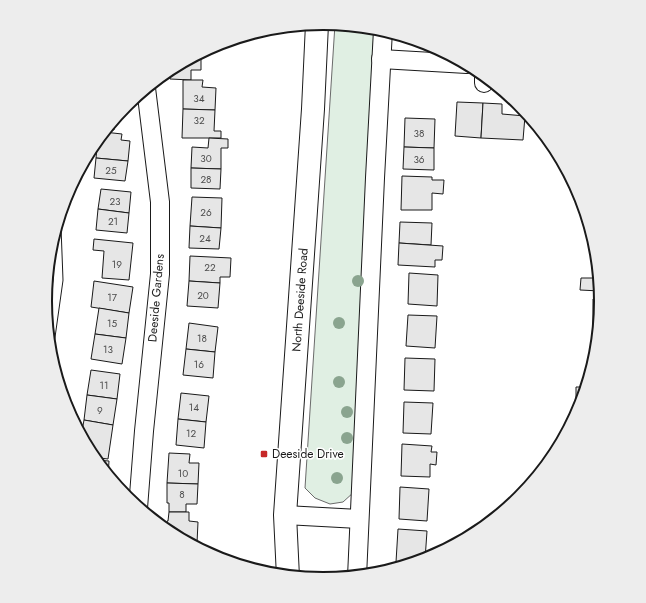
<svg xmlns="http://www.w3.org/2000/svg" width="646" height="603" font-family="Jost,sans-serif">
<rect width="100%" height="100%" fill="#fff"/>
<polygon fill="#e0efe3" stroke="#6a6a6a" points="335,24 374,28 354,492 343,502 330,504 315,498 305,488"/>
<g fill="#e6e6e6" stroke="#1a1a1a">
<polygon points="201,52 201,70 191,70 191,80 170,79 170,69"/>
<polygon points="183,80 203,80 202,87 216,88 215,110 183,109"/>
<polygon points="457,102 483,103 481,138 455,136"/>
<polygon points="483,103 502,104 502,114 525,116 523,140 481,138"/>
<polygon points="183,109 215,110 214,131 221,131 221,138 182,138"/>
<polygon points="115,118 114,130 106,129"/>
<polygon points="405,118 435,119 434,148 404,147"/>
<polygon points="104,132 122,134 121,140 130,141 128,161 96,158 98,139"/>
<polygon points="209,138 228,139 228,148 221,148 221,169 191,168 192,147 208,148"/>
<polygon points="404,147 434,148 434,170 403,169"/>
<polygon points="96,158 128,161 125,181 94,178"/>
<polygon points="191,168 221,169 220,189 191,188"/>
<polygon points="402,176 432,177 432,180 444,180 443,194 432,193 432,210 401,210"/>
<polygon points="101,189 131,192 129,213 98,209"/>
<polygon points="192,197 222,198 221,228 190,226"/>
<polygon points="98,209 129,213 127,233 96,230"/>
<polygon points="400,222 432,223 431,245 399,243"/>
<polygon points="190,226 221,228 219,249 189,248"/>
<polygon points="94,239 133,243 129,280 102,278 104,251 93,250"/>
<polygon points="399,243 443,246 442,260 435,260 435,267 398,265"/>
<polygon points="190,256 231,258 230,277 220,277 220,283 189,281"/>
<polygon points="595,260 597,260 600,291 580,290 581,278 594,278"/>
<polygon points="409,273 438,275 437,306 408,304"/>
<polygon points="94,281 133,287 129,313 91,307"/>
<polygon points="189,281 220,283 218,308 187,306"/>
<polygon points="593,299 601,299 600,320 593,319"/>
<polygon points="99,308 129,313 126,338 95,334"/>
<polygon points="408,315 437,316 435,348 406,346"/>
<polygon points="593,319 600,320 598,340 592,340"/>
<polygon points="189,323 218,327 215,352 186,349"/>
<polygon points="95,334 126,338 122,364 91,359"/>
<polygon points="186,349 215,352 213,378 183,375"/>
<polygon points="590,355 596,355 592,370 592,366 589,366"/>
<polygon points="405,358 435,359 434,391 404,390"/>
<polygon points="91,370 120,374 117,399 87,395"/>
<polygon points="576,387 587,387 581,406 576,405"/>
<polygon points="181,393 209,396 206,422 178,419"/>
<polygon points="87,395 117,399 113,425 84,420"/>
<polygon points="404,402 433,403 431,434 403,433"/>
<polygon points="178,419 206,422 204,448 176,445"/>
<polygon points="84,420 113,425 108,459 92,457 91,456 93,448 86,447 81,437"/>
<polygon points="402,444 432,446 431,452 437,452 436,465 430,464 430,477 401,476"/>
<polygon points="169,453 190,454 189,463 199,463 198,484 167,483"/>
<polygon points="95,460 109,461 108,477"/>
<polygon points="167,483 198,484 197,504 186,504 186,512 169,512 169,503 167,503"/>
<polygon points="400,487 429,489 427,521 399,519"/>
<polygon points="169,512 189,512 189,521 198,522 197,543 185,542 166,531 167,521 168,521"/>
<polygon points="398,529 427,531 425,560 417,563 396,562"/>
</g>
<g fill="none" stroke-linecap="round" stroke-linejoin="round">
<g stroke="#1a1a1a" stroke-width="11">
<polyline id="lane" points="49,344 58,280 56,227"/>
</g>
<g stroke="#1a1a1a" stroke-width="20">
<g id="street">
<polyline points="381,59 467,64"/>
<polyline points="484,75 484,83"/>
<polyline points="138,508 144,431 160,274 160,202 146,88"/>
<polyline points="285,515 359,519"/>
<polyline points="357,577 375,178 383,30"/>
</g>
</g>
<g stroke="#1a1a1a" stroke-width="24">
<polyline id="primary" points="288,577 285,515 313,109 317,24"/>
</g>
<use href="#lane" stroke="#fff" stroke-width="9"/>
<use href="#street" stroke="#fff" stroke-width="18"/>
<use href="#primary" stroke="#fff" stroke-width="22"/>
</g>
<g fill="#8aa48f">
<circle cx="358" cy="281" r="6"/>
<circle cx="339" cy="323" r="6"/>
<circle cx="339" cy="382" r="6"/>
<circle cx="347" cy="412" r="6"/>
<circle cx="347" cy="438" r="6"/>
<circle cx="337" cy="478" r="6"/>
</g>
<rect fill="#c62828" stroke="#fff" stroke-width="1.5" x="260" y="450" width="8" height="8" rx="2"/>
<g text-anchor="middle" stroke-width="3" stroke-linejoin="round" paint-order="stroke">
<g font-size="10" fill="#4d4d4d">
<text x="199" y="102">34</text>
<text x="199" y="124">32</text>
<text x="419" y="137">38</text>
<text x="206" y="162">30</text>
<text x="419" y="163">36</text>
<text x="111" y="174">25</text>
<text x="206" y="183">28</text>
<text x="115" y="205">23</text>
<text x="206" y="216">26</text>
<text x="113" y="225">21</text>
<text x="205" y="242">24</text>
<text x="117" y="268">19</text>
<text x="210" y="271">22</text>
<text x="203" y="299">20</text>
<text x="112" y="301">17</text>
<text x="112" y="327">15</text>
<text x="202" y="342">18</text>
<text x="108" y="353">13</text>
<text x="199" y="368">16</text>
<text x="104" y="389">11</text>
<text x="194" y="411">14</text>
<text x="100" y="414">9</text>
<text x="191" y="437">12</text>
<text x="183" y="477">10</text>
<text x="182" y="498">8</text>
</g>
<g font-size="12" fill="#1a1a1a" stroke="#fff">
<text transform="translate(156 298) rotate(-85)" y="4">Deeside Gardens</text>
<text transform="translate(300 300) rotate(-86)" y="4">North Deeside Road</text>
</g>
<g font-size="12" fill="#1a1a1a" stroke="#fff" text-anchor="start">
<text x="272" y="458">Deeside Drive</text>
</g>
</g>
<path d="M0 0H646V603H0ZM52 301a271 271 0 1 1 542 0a271 271 0 1 1-542 0Z" fill="#ededed" fill-rule="evenodd"/>
<path fill="none" stroke="#1a1a1a" stroke-width="2" d="M52 301a271 271 0 1 1 542 0a271 271 0 1 1-542 0Z"/>
</svg>
